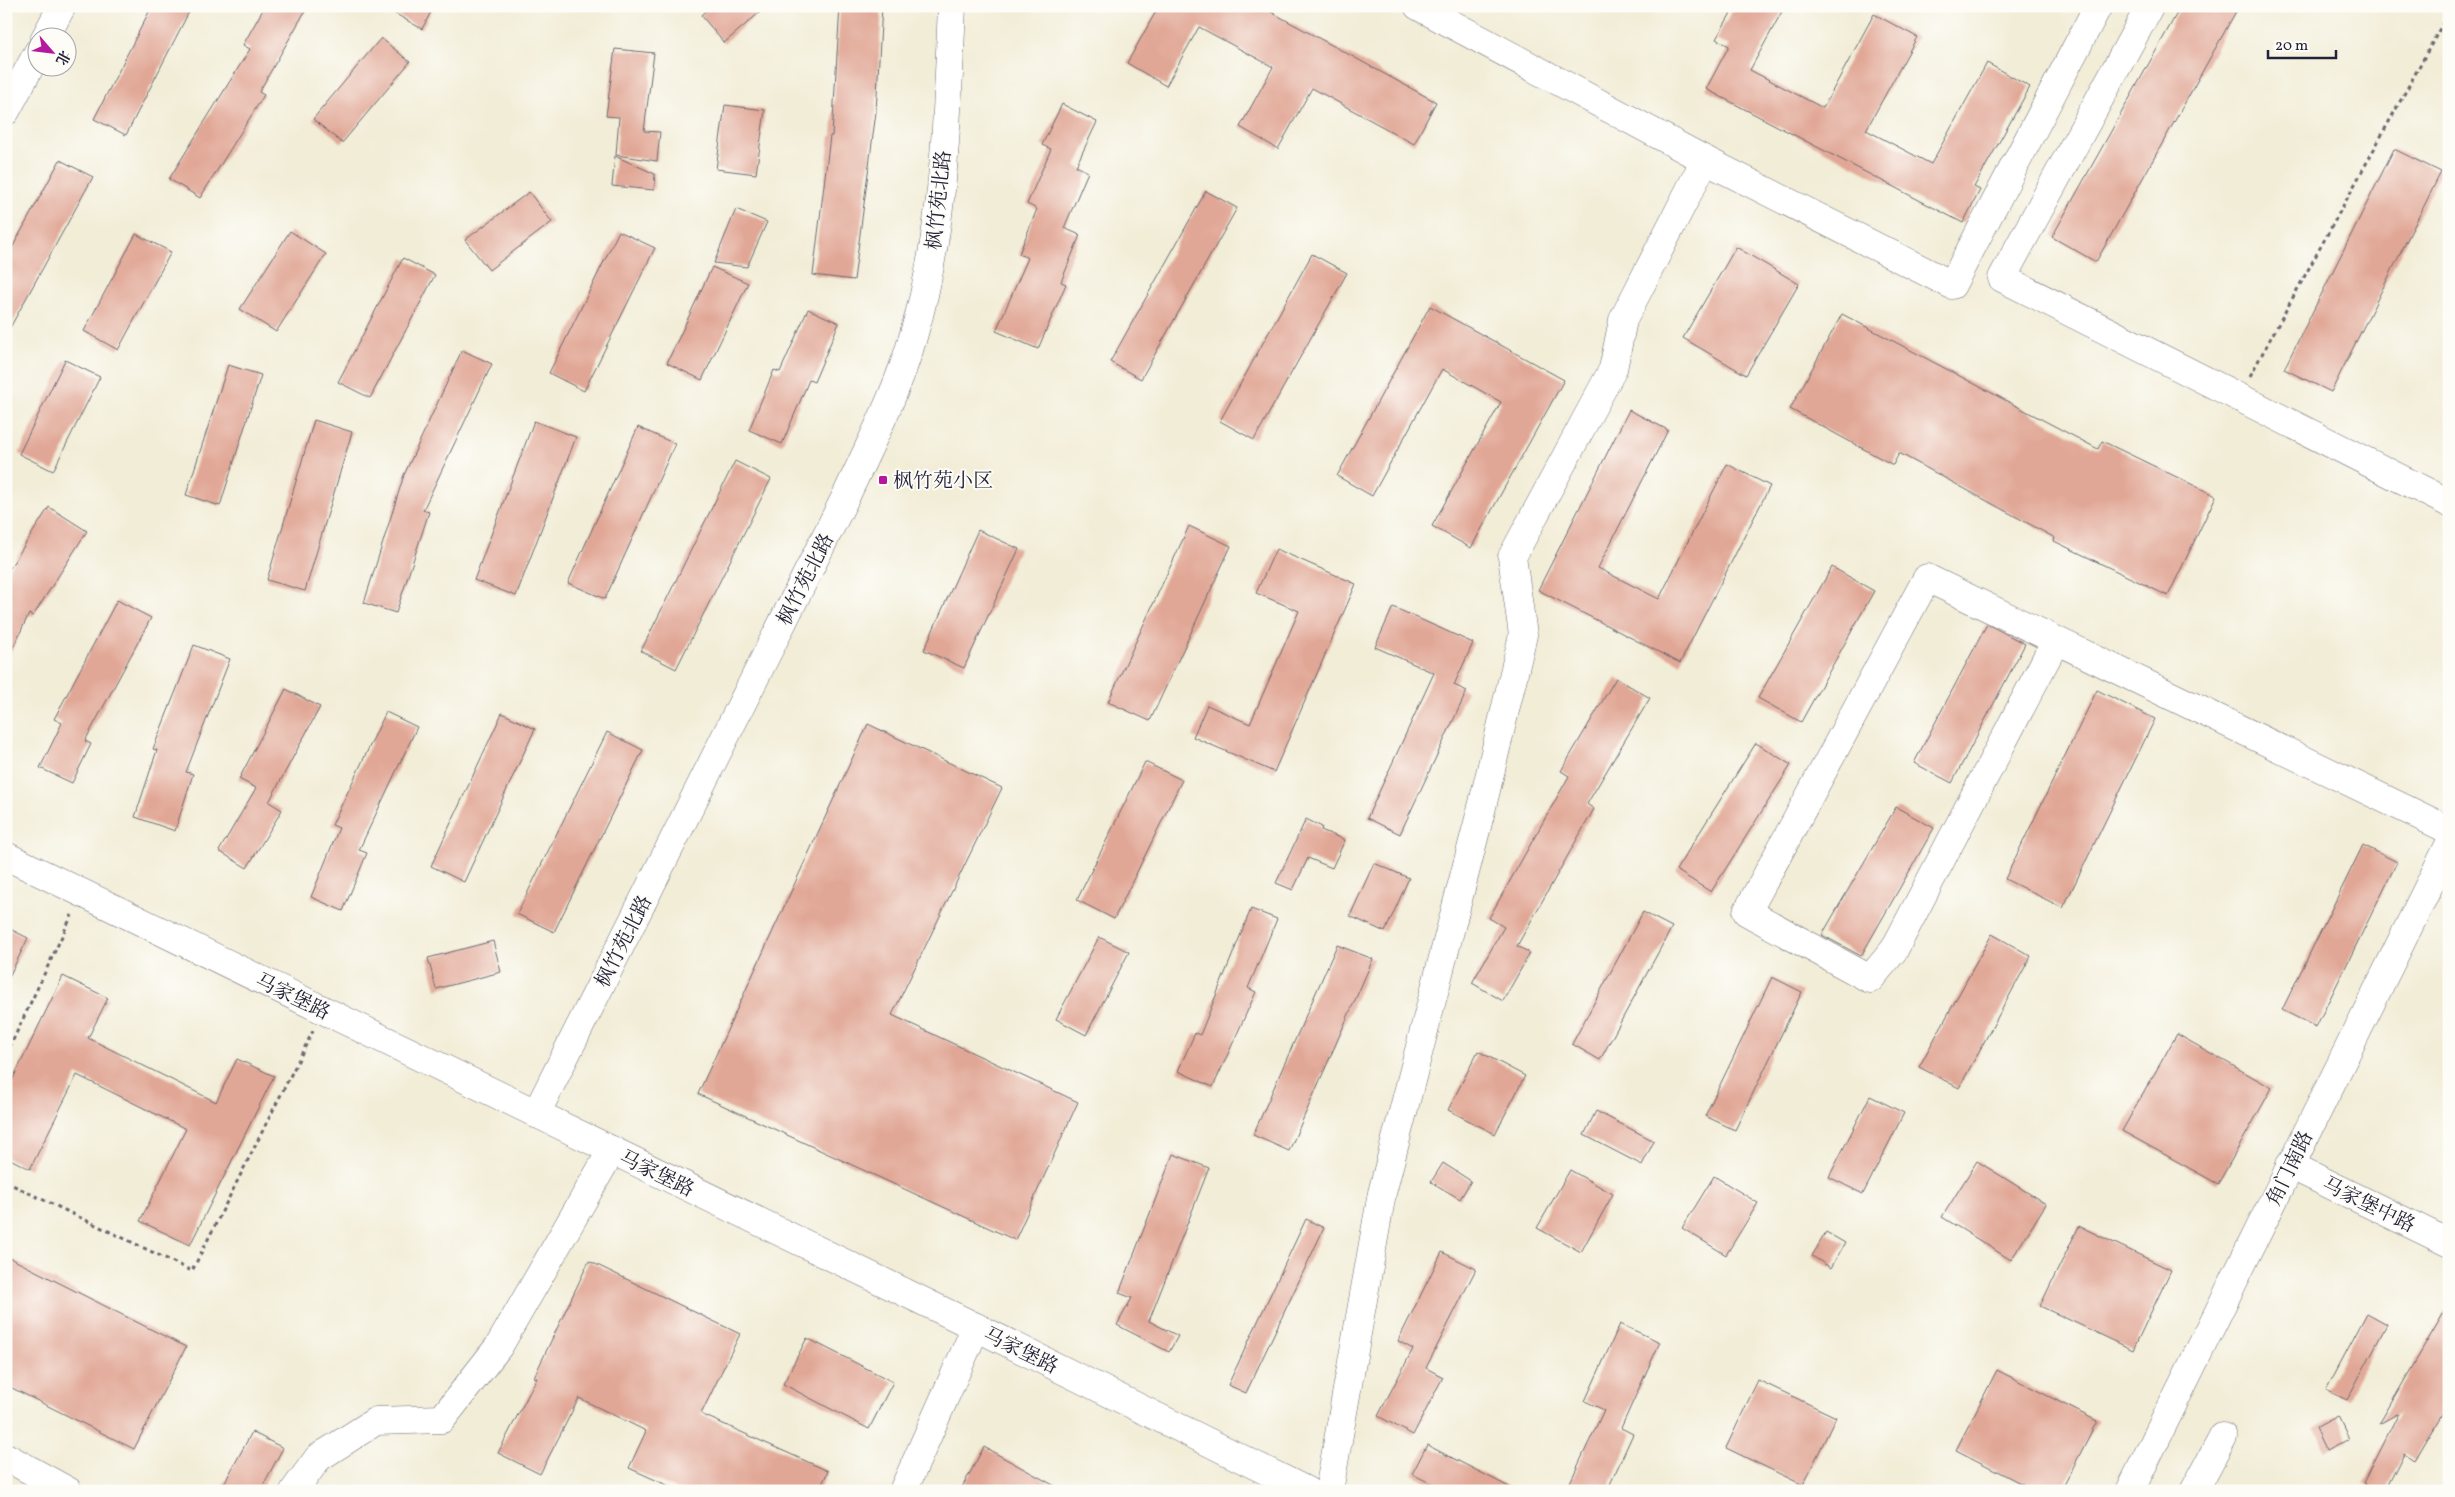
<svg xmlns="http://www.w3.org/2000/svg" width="2455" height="1497" font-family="Vollkorn,'Noto Serif SC',serif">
<rect width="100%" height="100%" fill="#fdfcf7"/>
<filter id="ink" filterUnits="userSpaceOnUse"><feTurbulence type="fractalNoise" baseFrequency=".02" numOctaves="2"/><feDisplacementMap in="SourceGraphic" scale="10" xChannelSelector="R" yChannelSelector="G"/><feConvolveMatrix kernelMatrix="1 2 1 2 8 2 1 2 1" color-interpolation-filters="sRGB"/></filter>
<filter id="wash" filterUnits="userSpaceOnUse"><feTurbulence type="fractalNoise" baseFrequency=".0096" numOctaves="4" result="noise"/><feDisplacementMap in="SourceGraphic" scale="20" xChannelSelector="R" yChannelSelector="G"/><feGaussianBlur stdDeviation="1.12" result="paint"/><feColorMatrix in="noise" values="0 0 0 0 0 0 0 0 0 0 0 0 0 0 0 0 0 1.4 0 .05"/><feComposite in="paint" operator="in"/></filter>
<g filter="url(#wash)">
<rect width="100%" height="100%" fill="#f2edd7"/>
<g id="blocks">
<g fill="#e1a796">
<polygon points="152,6 192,6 126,135 94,119"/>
<polygon points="265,6 308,6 259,92 264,95 200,198 169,179 250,49 243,45"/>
<polygon points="382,6 434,6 422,29"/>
<polygon points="711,6 767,6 724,43 701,15"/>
<polygon points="840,6 882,6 876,112 854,280 813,275 830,136 832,136"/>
<polygon points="1159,6 1260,6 1436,102 1414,144 1312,88 1278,149 1240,127 1273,67 1199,27 1166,86 1127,63"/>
<polygon points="1735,6 1785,6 1750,70 1823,108 1874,14 1917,37 1866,130 1931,164 1987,63 2030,87 1974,187 1980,190 1963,223 1706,89 1729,46 1716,39"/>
<polygon points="2181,6 2239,6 2096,262 2052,237"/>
<polygon points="381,38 410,62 342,143 313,119"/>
<polygon points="615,49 654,53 644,131 660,132 657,161 616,155 619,117 606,116"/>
<polygon points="1062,104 1097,122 1076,166 1088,172 1064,228 1080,235 1061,282 1066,284 1038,349 996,331 1028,258 1019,254 1037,209 1027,204 1051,149 1042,145"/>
<polygon points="725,105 765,110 756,174 716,169"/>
<polygon points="2394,149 2441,172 2331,392 2284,369"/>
<polygon points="615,156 655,174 654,190 612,186"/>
<polygon points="60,160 93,177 6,335 6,259"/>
<polygon points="1206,191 1237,208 1141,379 1110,362"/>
<polygon points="529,192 552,222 489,270 465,240"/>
<polygon points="736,209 767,222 747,267 714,263"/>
<polygon points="290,231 326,254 276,332 240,309"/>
<polygon points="619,231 655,248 584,391 549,373"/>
<polygon points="136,234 171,252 118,350 84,331"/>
<polygon points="1736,247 1799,284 1746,375 1683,338"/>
<polygon points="1312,254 1347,273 1254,440 1220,421"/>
<polygon points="403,258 435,275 370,398 338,382"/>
<polygon points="712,267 748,283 702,380 667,363"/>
<polygon points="1430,306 1564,380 1471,548 1432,526 1501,402 1442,369 1372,496 1337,476"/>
<polygon points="808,309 839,323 814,382 809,380 782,444 749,430 774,370 780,372"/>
<polygon points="1842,314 2098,449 2102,441 2216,496 2168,596 2054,541 2055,538 1899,453 1893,465 1790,409"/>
<polygon points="462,350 492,364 423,510 429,512 396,613 364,603 404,475"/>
<polygon points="65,360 100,377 53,471 19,454"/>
<polygon points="228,365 261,375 220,506 186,495"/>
<polygon points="1629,410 1668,430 1598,568 1659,599 1727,464 1770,486 1680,663 1538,590"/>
<polygon points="314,420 352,432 305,591 267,580"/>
<polygon points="534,421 576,437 516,596 474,580"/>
<polygon points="638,427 675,444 605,599 568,583"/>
<polygon points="735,461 771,479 676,669 641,651"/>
<polygon points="49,507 87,531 33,616 29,614 6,662 6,574"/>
<polygon points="1189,526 1231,546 1150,721 1108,702"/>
<polygon points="978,530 1019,549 964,668 924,650"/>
<polygon points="1276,549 1356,584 1274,772 1193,737 1207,705 1250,724 1299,611 1256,593"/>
<polygon points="1832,567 1874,591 1801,722 1758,698"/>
<polygon points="117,600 151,618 85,741 91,744 72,783 40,768 62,723 54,719"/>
<polygon points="1393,607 1473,643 1454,685 1467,691 1400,834 1367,818 1434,673 1375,647"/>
<polygon points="1987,624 2025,644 1952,783 1914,763"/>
<polygon points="194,645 230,659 186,772 193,774 175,831 135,817 157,750 153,749"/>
<polygon points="1616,678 1650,698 1587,804 1594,809 1517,946 1530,953 1503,1001 1472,983 1504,927 1489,918 1569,776 1561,771"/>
<polygon points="286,689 320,707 269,802 282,810 247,868 219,851 256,788 239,779"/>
<polygon points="2097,690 2155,719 2063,908 2005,879"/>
<polygon points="386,712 417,727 359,850 367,853 343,911 311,897 339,828 332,825"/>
<polygon points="502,713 535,729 464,882 431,866"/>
<polygon points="868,724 1002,788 892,1015 1078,1102 1015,1240 698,1094"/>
<polygon points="607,732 643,750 554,932 517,914"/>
<polygon points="1756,743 1791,765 1711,892 1676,870"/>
<polygon points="1145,762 1182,780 1114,919 1077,900"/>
<polygon points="1896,807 1934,828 1861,956 1822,935"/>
<polygon points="1306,819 1322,827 1321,830 1345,840 1332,868 1308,858 1293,890 1276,883"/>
<polygon points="2363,845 2397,862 2316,1027 2282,1010"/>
<polygon points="1374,863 1409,878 1385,932 1350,916"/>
<polygon points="1251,909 1277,919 1248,988 1256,992 1213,1087 1178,1071 1195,1033 1200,1035"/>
<polygon points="1643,912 1672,927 1600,1060 1572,1044"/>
<polygon points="6,927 28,938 6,983"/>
<polygon points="1992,934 2031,956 1959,1088 1919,1067"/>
<polygon points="1099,937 1129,952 1086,1035 1056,1019"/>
<polygon points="493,941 501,972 436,989 428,958"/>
<polygon points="1337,945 1373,959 1289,1151 1253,1135"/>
<polygon points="63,976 108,998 88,1038 216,1102 237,1059 274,1076 190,1245 140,1221 186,1129 77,1075 30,1169 6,1157 6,1093"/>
<polygon points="1772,977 1802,992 1735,1130 1705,1116"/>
<polygon points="2177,1034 2272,1088 2218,1184 2122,1131"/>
<polygon points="1478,1051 1525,1076 1495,1134 1448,1110"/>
<polygon points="1870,1096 1904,1113 1863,1194 1829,1177"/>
<polygon points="1596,1111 1654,1141 1642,1165 1584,1135"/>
<polygon points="1173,1154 1209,1168 1149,1321 1178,1336 1169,1352 1117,1325 1132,1298 1119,1293"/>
<polygon points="1977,1161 2046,1204 2011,1260 1942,1217"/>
<polygon points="1443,1163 1471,1181 1460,1199 1431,1182"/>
<polygon points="1570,1170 1613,1194 1581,1252 1537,1228"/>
<polygon points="1714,1176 1758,1203 1726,1255 1682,1228"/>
<polygon points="1306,1219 1324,1228 1246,1393 1228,1385"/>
<polygon points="2079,1226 2171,1270 2133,1350 2040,1306"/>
<polygon points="1826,1232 1845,1243 1831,1268 1812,1256"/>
<polygon points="1442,1252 1476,1269 1426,1368 1443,1377 1413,1435 1378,1416 1413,1349 1398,1341"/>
<polygon points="6,1256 186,1347 134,1449 6,1385"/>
<polygon points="589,1261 740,1334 701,1414 828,1471 819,1491 680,1491 629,1468 646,1431 579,1398 540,1474 498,1453 537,1378 534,1377"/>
<polygon points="2449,1304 2449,1402 2415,1460 2404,1453 2385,1491 2379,1491 2364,1483 2399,1413 2379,1424"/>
<polygon points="2367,1313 2387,1324 2347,1400 2326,1390"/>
<polygon points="1620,1324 1660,1342 1621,1428 1633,1434 1607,1491 1566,1491 1604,1410 1585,1401"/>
<polygon points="807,1338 893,1382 869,1429 783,1384"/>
<polygon points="1997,1370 2097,1421 2061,1491 2036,1491 1956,1450"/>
<polygon points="1758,1380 1836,1417 1803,1485 1726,1448"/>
<polygon points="2338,1416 2349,1439 2326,1451 2315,1428"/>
<polygon points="252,1432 283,1448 260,1491 220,1491"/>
<polygon points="1427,1445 1517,1491 1446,1491 1412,1474"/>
<polygon points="984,1447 1064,1491 960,1491"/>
</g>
</g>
</g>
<g filter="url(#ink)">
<use href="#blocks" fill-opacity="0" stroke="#6b6972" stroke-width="1"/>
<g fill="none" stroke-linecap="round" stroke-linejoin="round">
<g stroke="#6b6972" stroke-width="29">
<g id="minor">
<polyline points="1418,6 1705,160 1952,285 2098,6"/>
<polyline points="2150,6 2002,278 2449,503"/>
<polyline points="45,38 62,6"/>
<polyline points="6,111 38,52"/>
<polyline points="2056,640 1894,950 1870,979 1747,912 1927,578 2449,830"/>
<path d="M536,1114l309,-616c24,-52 52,-105 68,-161 32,-107 34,-220 39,-331"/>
<polyline points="6,1457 68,1491"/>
<polyline points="294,1491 318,1458 376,1421 442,1419 499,1346 612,1150"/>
<polyline points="903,1491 976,1327"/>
<polyline points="1329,1491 1382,1193 1482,807 1523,635 1512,557 1613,369 1623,320 1705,160"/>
<polyline points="2130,1491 2449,845"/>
<polyline points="2194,1491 2223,1437"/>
</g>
</g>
<g stroke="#6b6972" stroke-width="29">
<g id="major">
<polyline points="6,856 976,1327 1307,1491"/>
<polyline points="2290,1165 2449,1243"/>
</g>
</g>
<g stroke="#6b6972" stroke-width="3" stroke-dasharray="4 4" stroke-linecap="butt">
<polyline points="2250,376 2449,12"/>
<polyline points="6,1055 72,915"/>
<polyline points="6,1182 192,1271 313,1031"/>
</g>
<use href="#minor" stroke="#fff" stroke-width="28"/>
<use href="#major" stroke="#fff" stroke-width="28"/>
</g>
</g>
<rect fill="#b5179e" stroke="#fdfcf7" stroke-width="2" x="878" y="475" width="10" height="10" rx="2.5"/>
<g text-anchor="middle" stroke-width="4" stroke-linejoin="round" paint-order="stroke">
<g font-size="20" fill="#22223b" stroke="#fdfcf7">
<text transform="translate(938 200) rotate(-84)" y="7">枫竹苑北路</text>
<text transform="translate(805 579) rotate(-63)" y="7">枫竹苑北路</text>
<text transform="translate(623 941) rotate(-63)" y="7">枫竹苑北路</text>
<text transform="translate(293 996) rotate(26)" y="7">马家堡路</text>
<text transform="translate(2289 1168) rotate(-64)" y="7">角门南路</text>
<text transform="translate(657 1173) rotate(26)" y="7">马家堡路</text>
<text transform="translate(2369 1204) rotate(26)" y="7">马家堡中路</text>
<text transform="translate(1021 1350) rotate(26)" y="7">马家堡路</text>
</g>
<g font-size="20" fill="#22223b" stroke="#fdfcf7" text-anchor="start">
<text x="893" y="487">枫竹苑小区</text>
</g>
</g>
<rect width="2455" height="1497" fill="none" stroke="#fdfcf7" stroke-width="25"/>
<g transform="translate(52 52) rotate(118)"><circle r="24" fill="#fdfcf7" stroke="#a5a5ac"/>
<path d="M0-4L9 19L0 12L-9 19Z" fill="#b5179e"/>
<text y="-8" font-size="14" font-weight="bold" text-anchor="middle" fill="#22223b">北</text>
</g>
<path d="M2268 50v8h68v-8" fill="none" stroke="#22223b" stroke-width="2.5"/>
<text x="2275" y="50" font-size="15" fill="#22223b" stroke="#fdfcf7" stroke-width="4" paint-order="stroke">20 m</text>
</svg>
